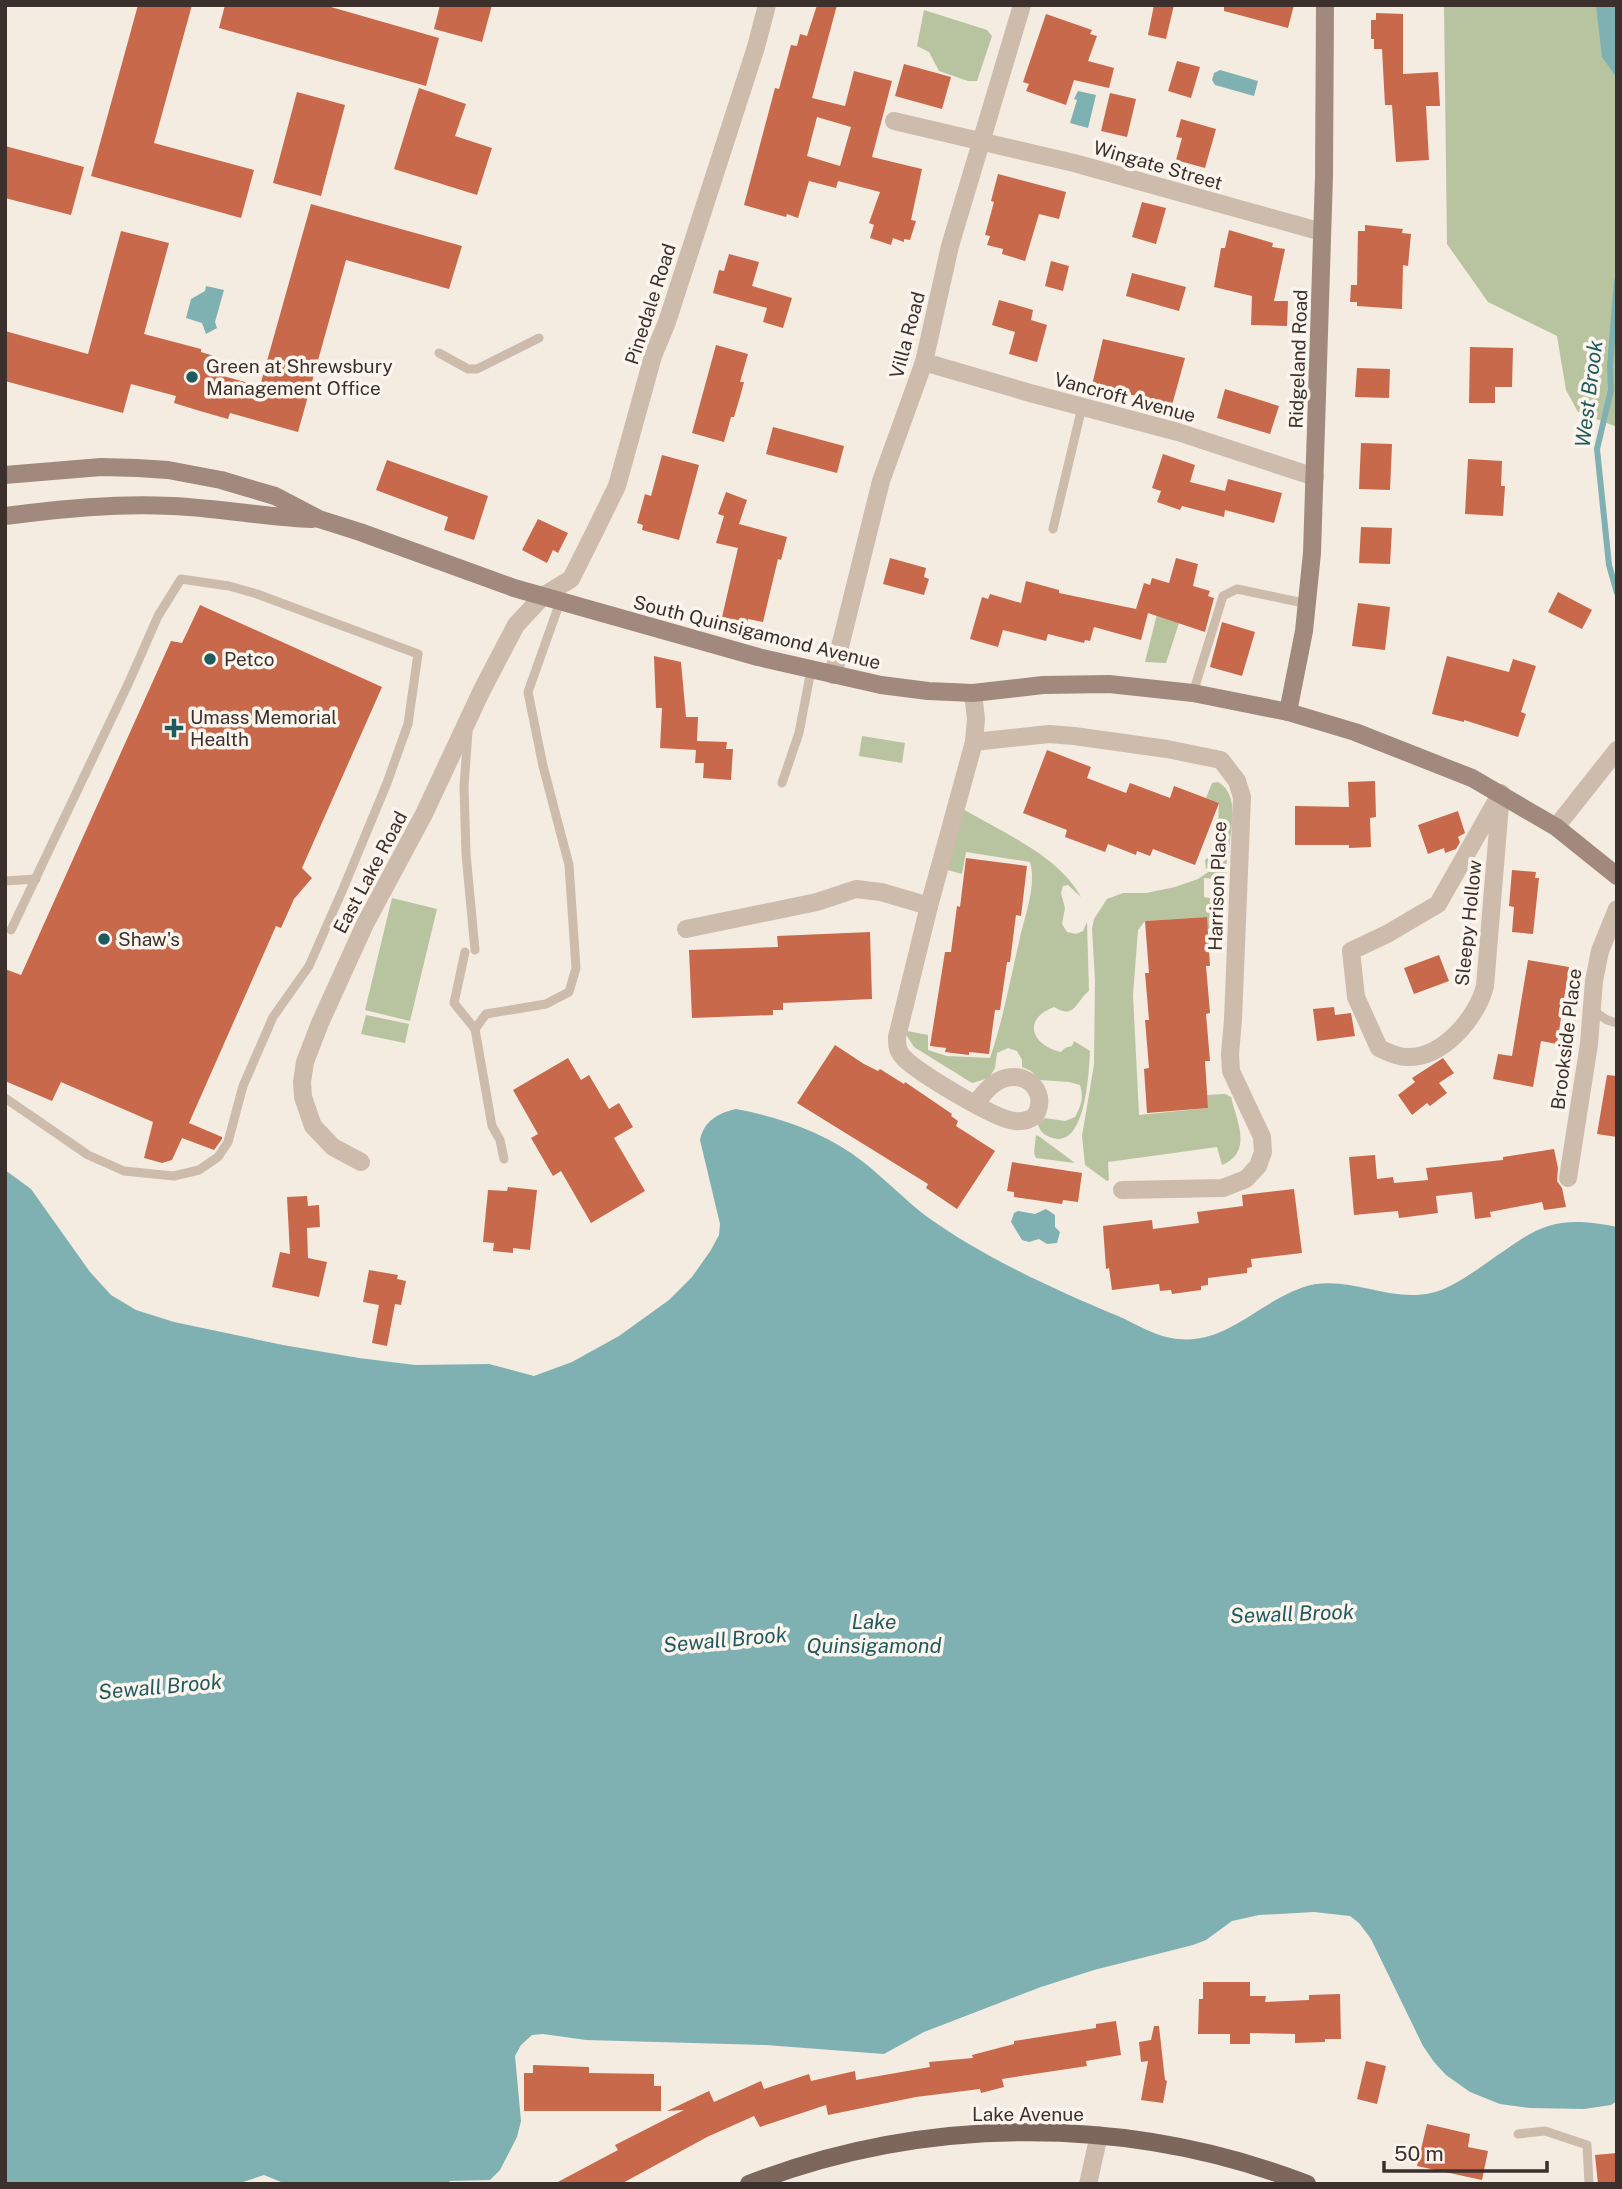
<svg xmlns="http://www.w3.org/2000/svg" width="1622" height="2189" font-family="'Public Sans',sans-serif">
<rect width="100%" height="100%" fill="#f4ebe1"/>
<g fill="#b8c4a0">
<polygon points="1444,5 1617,5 1617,427 1578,412 1566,390 1557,336 1488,302 1447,244"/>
<polygon points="924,10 987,30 992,36 977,81 968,81 939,71 929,52 917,46"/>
<polygon points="1168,583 1174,584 1179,623 1166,663 1145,662 1160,602 1163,602"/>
<polygon points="862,736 905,743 902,763 859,756"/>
<path d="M1218,782c23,13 12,48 11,71l-23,16 -1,-9c18,-12 12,-36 14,-57l-13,-5 6,-15z"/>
<path d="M963,809c40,24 95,46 118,88l-13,-12 -5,1 -2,7 4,15 -3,16 5,8 9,2 7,-3 4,-9 2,69c-14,11 -14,29 -35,16 -32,12 -23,38 7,45l4,-4 7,-2 2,-5 16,10c-1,20 -4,97 -37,87 -8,-2 -13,-6 -15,-14l7,-6 20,3 10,-4c6,-11 9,-19 5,-32l-11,-3 -29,-2 -9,-9 -9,-4v-7l-5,-9 -9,-3 -11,5 -2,15 -6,10 -17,5 -58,-36 -7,-11v-5l21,4v15l19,6 43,2c13,-38 20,-77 29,-116 5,-25 18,-55 11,-80l-64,-10 -4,22 -18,-5z"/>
<path d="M1227,859l-1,19 -5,2 -17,-2v19l20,4 -1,26 -16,2 -1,-12 -61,4 -7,9 -5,65 6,120 69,-7 -1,-13 18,-1 6,3c6,25 22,55 -9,68l-5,-18 -109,15 1,18 -2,1 -22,-16 -3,-29 12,-71 1,-85 -3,-51 2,-10 13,-20 16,-6h23l29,-6 23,-8z"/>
<polygon points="392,898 437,909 410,1021 365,1010"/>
<polygon points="366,1015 409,1024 405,1043 361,1034"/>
<polygon points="1036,1135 1040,1137 1075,1163 1036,1158 1034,1153"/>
</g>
<g fill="#7fb0b2">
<polygon points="1596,5 1617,5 1617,78 1602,57"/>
<polygon points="1220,70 1258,81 1254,96 1215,85 1212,80 1214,73"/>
<polygon points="1078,91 1096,95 1088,128 1070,123 1077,100 1074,99"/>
<polygon points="206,286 224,290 215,322 217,328 206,334 202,323 186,318 191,299 205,291"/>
<path d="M736,1109c44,8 91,24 126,52 22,17 42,38 64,55 55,40 129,74 192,100 16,7 35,19 53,22 52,10 85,-34 130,-50 43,-16 86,15 130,5 16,-3 33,-15 47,-24 54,-37 69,-57 139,-42v874l-6,4 -27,4 -54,-1 -30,-4 -30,-12 -24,-17 -12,-13 -11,-16 -52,-107 -12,-16 -9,-7 -36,-4 -55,3 -27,6 -26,19 -13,5 -99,25 -53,17 -117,45 -40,22 -118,-9 -180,-5 -43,-6 -11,1 -11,10 -6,11 6,65 -4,16 -17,33 -10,10 -40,1 -5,3h-159l-22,-9 -27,9h-232v-1014l26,19 59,83 21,23 25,15 38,12 109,23 76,13 56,7 74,-1 45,12 38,-14 47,-26 50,-36 23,-23 19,-27 8,-15 1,-11 -20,-84c4,-19 18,-27 36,-31z"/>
<polygon points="1046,1209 1055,1215 1055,1227 1060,1232 1057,1243 1047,1244 1039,1239 1029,1242 1022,1240 1011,1222 1014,1213 1018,1211 1035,1214"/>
</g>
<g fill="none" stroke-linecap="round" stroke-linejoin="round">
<polyline stroke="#7fb0b2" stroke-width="6" points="1617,281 1610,366 1611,390 1597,449 1609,565 1617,593"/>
</g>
<g fill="#c8694b" fill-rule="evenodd">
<polygon points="138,5 192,5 154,143 254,170 241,218 91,176"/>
<polygon points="225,5 324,5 439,38 426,86 219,28"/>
<polygon points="440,5 492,5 482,42 434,29"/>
<path d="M817,5h20l-25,93 33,8 9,-35 38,10 -20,76 50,12 -11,51 5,1 -6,19 -6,-1v3l-11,-4 -2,7 -21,-7 4,-13 -5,-2 11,-31 -42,-11 -2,7 -27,-7 -11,37 -11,-4 -1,3 -42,-12 31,-117 4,1 12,-44 6,1 3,-12 7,2zM817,117l34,10 -11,39 -33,-10z"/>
<polygon points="1154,5 1174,5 1166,39 1148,35"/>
<polygon points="1224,5 1294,5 1288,28 1224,11"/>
<polygon points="1376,13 1403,14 1403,74 1438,72 1440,106 1426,106 1429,160 1396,162 1392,105 1385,105 1382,49 1374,49 1374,39 1371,39 1371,20 1376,20"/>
<polygon points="1046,14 1092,30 1090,34 1097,36 1088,61 1114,68 1109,88 1074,80 1066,105 1026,91 1029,84 1023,82"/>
<polygon points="1177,61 1200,67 1191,98 1168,91"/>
<polygon points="904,64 951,77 942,109 895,96"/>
<polygon points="419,88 466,104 455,136 492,148 477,195 394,169"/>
<polygon points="297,92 345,105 321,196 273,183"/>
<polygon points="1110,93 1136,99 1127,137 1101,131"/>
<polygon points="1181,119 1216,129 1205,168 1176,160 1182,138 1176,137"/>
<polygon points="5,146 84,167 71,215 5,198"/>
<polygon points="998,174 1066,192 1059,219 1039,214 1025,261 1002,254 1003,249 987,245 990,236 985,235 994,202 991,201"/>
<polygon points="1142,202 1166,208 1156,244 1132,237"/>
<polygon points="311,204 462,246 449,289 346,260 298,432 230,413 228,419 200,411 174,403 176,396 131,384 123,413 5,381 5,331 88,354 121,231 169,243 144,334 201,349 201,352 217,357 212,373 260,386"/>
<polygon points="1365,225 1403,229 1402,233 1411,234 1408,266 1403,265 1402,309 1357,306 1357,302 1350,302 1351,285 1357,285 1358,231 1365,231"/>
<polygon points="1229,230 1273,243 1272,247 1285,249 1274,301 1288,301 1287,326 1251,325 1252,296 1214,287 1221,248 1225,248"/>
<polygon points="729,254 759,262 752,286 792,298 783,328 763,322 767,308 713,293 719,270 724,271"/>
<polygon points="1051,261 1069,266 1063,291 1045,286"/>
<polygon points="1132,273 1186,287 1179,311 1126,296"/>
<polygon points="999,300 1033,310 1031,320 1047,325 1037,362 1009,354 1015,332 992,325"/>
<polygon points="1103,339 1185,358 1172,405 1092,385"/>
<polygon points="716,345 748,354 740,382 744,382 740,397 734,417 731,417 724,442 692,433"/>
<polygon points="1470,347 1513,348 1512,387 1495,387 1495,403 1469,403"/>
<polygon points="1357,368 1390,369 1389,398 1355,397"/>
<polygon points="1225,389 1279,406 1270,434 1217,418"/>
<polygon points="773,427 844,446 837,473 766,454"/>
<polygon points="1361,443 1392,444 1390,490 1359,489"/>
<polygon points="1163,454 1195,465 1190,482 1225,491 1228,479 1282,493 1274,523 1225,510 1224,517 1182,506 1180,510 1157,502 1161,491 1152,488"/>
<polygon points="662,455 699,465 679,540 642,530 643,525 637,523 645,494 651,496"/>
<polygon points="1468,459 1502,461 1501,486 1505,486 1503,516 1465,514"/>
<polygon points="387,460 488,496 474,540 444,530 448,517 376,490"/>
<polygon points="726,492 747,500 739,524 787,537 781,560 778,559 763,622 748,619 747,622 722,617 738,548 716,543 724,516 718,514"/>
<polygon points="538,519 568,533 558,553 553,550 547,563 522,550"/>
<polygon points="1361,527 1392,528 1390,564 1359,563"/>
<polygon points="890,558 926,568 924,577 929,579 924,595 883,584"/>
<polygon points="1176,558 1198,564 1193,586 1210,591 1208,596 1214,598 1205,632 1148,613 1141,640 1094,627 1090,641 1085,640 1084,643 1048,634 1046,641 1003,630 998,647 970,639 982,597 988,599 990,594 1021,603 1026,581 1059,590 1059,593 1136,609 1144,583 1150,585 1152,578 1169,583"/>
<polygon points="1558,592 1592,610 1582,629 1548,612"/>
<polygon points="1358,603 1390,607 1385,650 1352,646"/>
<polygon points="200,605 382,687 302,868 312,878 294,899 281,928 276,926 189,1123 222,1137 222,1139 214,1150 182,1138 172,1160 162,1163 144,1158 153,1122 61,1082 52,1101 5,1081 5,969 21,975 171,641 182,643"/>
<polygon points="1222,622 1255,632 1242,676 1210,667"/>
<polygon points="654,656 681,662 686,717 698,717 697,741 727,742 726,749 733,749 731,780 703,778 704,763 695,763 696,750 660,748 662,708 656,708"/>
<polygon points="1447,656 1509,672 1513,659 1536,666 1521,712 1526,714 1518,737 1464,720 1464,722 1432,714"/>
<polygon points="1047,750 1091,767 1087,778 1126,793 1130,783 1170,798 1174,786 1219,803 1195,865 1153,849 1150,856 1137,851 1136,855 1108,844 1105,852 1065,837 1067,830 1023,813"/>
<polygon points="1375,781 1376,817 1370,818 1371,847 1349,848 1349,845 1295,845 1295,806 1349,807 1348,782"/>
<polygon points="1458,811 1465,833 1458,837 1460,842 1456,849 1445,853 1444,848 1428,854 1418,825"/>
<polygon points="966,858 1027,866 1021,916 1016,915 1010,962 1007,962 1000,1010 995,1010 989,1054 969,1052 969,1055 945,1052 946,1048 930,1046 945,952 951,952 957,906 960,907"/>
<polygon points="1512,870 1536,872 1535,878 1539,878 1533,934 1512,932 1514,907 1509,906"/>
<polygon points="1207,917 1210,966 1206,966 1210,1013 1206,1014 1210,1061 1205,1061 1208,1108 1147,1113 1144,1069 1149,1068 1145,1020 1149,1020 1145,973 1149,973 1145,921"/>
<polygon points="870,932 872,999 783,1003 783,1010 773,1010 773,1015 692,1018 689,950 778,947 777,936"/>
<polygon points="1439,955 1449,981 1414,994 1404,968"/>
<polygon points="1528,960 1569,967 1557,1044 1541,1041 1533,1087 1493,1079 1498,1054 1512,1056"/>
<polygon points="1334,1007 1335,1015 1351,1013 1355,1036 1317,1041 1313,1009"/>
<polygon points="835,1045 864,1064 878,1071 880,1069 904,1084 905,1082 952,1114 951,1116 958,1121 956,1126 995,1151 957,1209 926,1188 928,1184 797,1103"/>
<polygon points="568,1058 581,1080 589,1075 609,1109 619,1103 633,1127 614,1138 645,1191 591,1223 561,1171 553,1176 531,1138 538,1134 513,1090"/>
<polygon points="1443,1058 1454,1073 1439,1083 1447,1093 1430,1106 1427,1103 1412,1115 1398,1095 1415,1082 1412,1078"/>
<polygon points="1607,1075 1617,1076 1617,1137 1597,1134"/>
<polygon points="1554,1149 1558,1168 1557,1181 1562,1188 1566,1207 1544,1210 1542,1202 1490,1212 1491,1217 1475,1219 1472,1192 1436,1196 1438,1213 1399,1218 1398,1211 1354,1215 1349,1157 1375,1155 1377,1179 1393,1177 1394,1183 1428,1180 1426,1168 1503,1160 1503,1157"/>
<polygon points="1012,1162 1082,1173 1078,1202 1063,1200 1062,1204 1014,1197 1014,1192 1007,1191"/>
<polygon points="508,1187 537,1190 530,1250 513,1248 513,1253 493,1251 494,1243 483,1242 488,1190 507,1191"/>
<polygon points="1294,1189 1302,1253 1251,1259 1252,1267 1247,1268 1247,1273 1208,1278 1208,1285 1201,1286 1201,1290 1172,1294 1171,1290 1160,1291 1159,1284 1112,1290 1109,1268 1106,1269 1103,1226 1152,1220 1153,1229 1199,1223 1197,1212 1243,1206 1242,1195"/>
<polygon points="307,1196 308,1206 319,1205 320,1227 307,1228 308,1258 327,1262 319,1297 272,1287 280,1252 290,1254 287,1197"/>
<polygon points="369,1270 398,1275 397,1279 406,1281 401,1305 395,1304 387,1346 372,1343 379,1305 363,1302"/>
<polygon points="1203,1982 1250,1982 1250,1996 1266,1996 1265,2002 1309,2000 1309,1995 1340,1994 1341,2039 1325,2039 1325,2042 1295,2043 1295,2034 1250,2033 1250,2044 1230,2044 1230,2034 1198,2034 1199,1999 1203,1999"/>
<polygon points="1116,2021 1121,2055 1086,2061 1087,2066 1002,2079 1004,2087 981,2093 980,2089 916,2097 828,2115 826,2105 760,2127 754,2116 707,2137 621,2184 554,2184 618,2150 615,2145 684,2110 667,2111 709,2091 714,2102 761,2081 764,2089 809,2074 811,2081 855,2071 856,2080 930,2067 929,2062 973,2058 972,2055 1014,2044 1014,2041 1096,2028 1096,2024"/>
<polygon points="1154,2026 1159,2026 1165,2080 1167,2081 1163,2103 1141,2100 1148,2061 1141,2062 1139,2042 1151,2040"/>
<polygon points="1366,2061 1386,2066 1377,2104 1357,2099"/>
<polygon points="533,2065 589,2067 589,2073 654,2074 654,2086 661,2086 661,2111 524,2111 524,2073 533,2073"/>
<polygon points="1427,2124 1470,2134 1468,2147 1488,2151 1482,2180 1417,2166"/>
<polygon points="1617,2153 1617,2184 1598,2184 1595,2155"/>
</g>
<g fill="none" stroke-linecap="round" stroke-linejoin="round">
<g stroke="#cdbbac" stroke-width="9">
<polyline points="439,353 468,369 477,369 539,338"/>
<polyline points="1053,529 1082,407"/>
<polyline points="1193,693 1223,596 1237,589 1308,604"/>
<polyline points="468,732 464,786 466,854 475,950"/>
<polyline points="782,783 799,733 811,670"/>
<polyline points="5,881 36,879"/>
<polyline points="465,952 454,1003 475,1029"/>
<polyline points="1592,1010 1607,1020 1617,1023"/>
<polyline points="5,1098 88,1155 124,1171 174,1176 199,1170 218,1157 228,1142 243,1086 273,1017 309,966 343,889 387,783 408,724 418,654 257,594 229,586 181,579 158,616 129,682 11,930"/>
<polyline points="504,1159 500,1140 492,1126 475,1029 486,1014 546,1004 569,992 576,968 569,865 543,766 528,692 560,602"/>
<polyline points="1518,2134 1545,2131 1587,2145 1589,2184"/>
</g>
<g stroke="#cdbbac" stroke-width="18">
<polyline points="894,121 1074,163 1322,232"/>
<polyline points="924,362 1030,393 1178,432 1315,477"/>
<polyline points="833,675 881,481 924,362 950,246 1022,5"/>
<polyline points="974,742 1049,734 1074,736 1167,749 1221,760 1237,781 1242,797 1233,1020 1230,1054 1231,1071 1262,1137 1263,1152 1258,1166 1246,1179 1223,1188 1122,1190"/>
<path d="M1501,793l-16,193c-8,32 -43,73 -79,71 -9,0 -18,-5 -27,-9l-23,-51 -5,-46 36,-17 51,-30z"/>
<polyline points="1556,827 1617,750"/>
<path d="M929,906l-32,131c0,8 0,13 6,20 14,15 93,63 112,64 7,1 14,-1 20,-5 13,-21 -5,-44 -29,-38 -13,3 -22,15 -30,25"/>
<polyline points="686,929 817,902 856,889 881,892 929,906 974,742 976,719 973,693"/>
<polyline points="361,1162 333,1147 313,1126 303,1097 302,1082 305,1062 320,1023 365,924 424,814 482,690 516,625 543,596 571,579 595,531 617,486 653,356 667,322 756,47 767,5"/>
<polyline points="1568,1178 1589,1044 1594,981 1600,951 1617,909"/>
<polyline points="1088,2184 1099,2135"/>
</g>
<g stroke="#a18a7d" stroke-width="18">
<polyline points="5,475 101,467 137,468 168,470 221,480 275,496 319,519 360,532 514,588 758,657 881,685 928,691 973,693 1043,685 1109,684 1193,693 1288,712 1355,732 1472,778 1556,827 1617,876"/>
<path d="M5,516c56,-7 111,-13 167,-10 47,2 93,11 140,13"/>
<polyline points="1288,712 1304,631 1312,553 1324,176 1325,5"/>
</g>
<path stroke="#7d675c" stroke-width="18" d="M749,2184c178,-69 380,-69 558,0"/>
</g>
<g fill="#1f5a5e" stroke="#fbf5ee" stroke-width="2.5">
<circle cx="192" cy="377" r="7"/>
<circle cx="210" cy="659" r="7"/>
<path d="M170.5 717.5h7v7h7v7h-7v7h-7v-7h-7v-7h7z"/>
<circle cx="104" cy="939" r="7"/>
</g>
<g text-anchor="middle" stroke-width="7" stroke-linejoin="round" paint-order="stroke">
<g font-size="19" fill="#3b302b" stroke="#fbf5ee">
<text transform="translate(1158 165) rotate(16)" y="7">Wingate Street</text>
<text transform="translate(650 304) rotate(-72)" y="7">Pinedale Road</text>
<text transform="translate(907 335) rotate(-75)" y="7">Villa Road</text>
<text transform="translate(1298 359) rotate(-88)" y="7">Ridgeland Road</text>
<text transform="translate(1125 397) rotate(15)" y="7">Vancroft Avenue</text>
<text transform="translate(757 632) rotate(14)" y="7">South Quinsigamond Avenue</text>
<text transform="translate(370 872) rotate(-62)" y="7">East Lake Road</text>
<text transform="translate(1217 886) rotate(-88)" y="7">Harrison Place</text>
<text transform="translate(1468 923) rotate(-84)" y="7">Sleepy Hollow</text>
<text transform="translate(1566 1039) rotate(-83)" y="7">Brookside Place</text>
<text x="1028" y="2121">Lake Avenue</text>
</g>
<g font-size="19" fill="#3b302b" stroke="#fbf5ee" text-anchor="start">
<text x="206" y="373">Green at Shrewsbury<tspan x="206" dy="22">Management Office</tspan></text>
<text x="224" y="666">Petco</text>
<text x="190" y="724">Umass Memorial<tspan x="190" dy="22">Health</tspan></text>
<text x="118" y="946">Shaw's</text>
</g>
<g font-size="21" font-style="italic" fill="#1f5a5e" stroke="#fbf5ee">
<text transform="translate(1589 394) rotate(-83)" y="7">West Brook</text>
<text transform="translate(1292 1614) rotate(-2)" y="7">Sewall Brook</text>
<text x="874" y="1629">Lake<tspan x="874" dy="24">Quinsigamond</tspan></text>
<text transform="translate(725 1640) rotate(-5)" y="7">Sewall Brook</text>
<text transform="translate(160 1687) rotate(-5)" y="7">Sewall Brook</text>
</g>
</g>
<rect width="1622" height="2189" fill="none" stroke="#3b302b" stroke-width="14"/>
<path d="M1384 2161v10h163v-10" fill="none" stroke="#3b302b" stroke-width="3.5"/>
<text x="1394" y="2161" font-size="21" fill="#3b302b" stroke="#fbf5ee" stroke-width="5" paint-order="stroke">50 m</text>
</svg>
